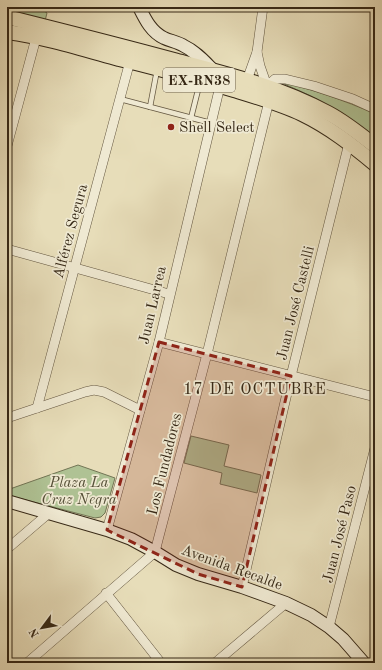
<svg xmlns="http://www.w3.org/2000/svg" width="382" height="670" font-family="'Old Standard TT',serif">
<rect width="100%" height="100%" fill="#e7ddb9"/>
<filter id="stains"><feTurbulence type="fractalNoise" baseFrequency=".005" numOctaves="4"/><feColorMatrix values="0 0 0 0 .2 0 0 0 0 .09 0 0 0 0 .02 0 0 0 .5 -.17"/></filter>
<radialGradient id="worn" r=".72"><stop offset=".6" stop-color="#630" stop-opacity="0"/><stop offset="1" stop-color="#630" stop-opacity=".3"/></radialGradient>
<g fill="#afc294" stroke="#727555">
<polygon points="7,7 38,7 47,13 45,21 7,11"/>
<path d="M280,81c33,9 64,19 95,33v24l-30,-23 -34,-19 -29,-13z"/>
<polygon points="191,436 229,445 224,466 261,475 257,493 220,484 222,473 184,463"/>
<polygon points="78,465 115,478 105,513 101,517 95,518 7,495 7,490"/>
</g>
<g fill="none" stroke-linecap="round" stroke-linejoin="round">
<g stroke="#62553f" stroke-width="6">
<g id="lane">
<polyline points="120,99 211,123"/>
<polyline points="150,107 157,70"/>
<polyline points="191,118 200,82"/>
</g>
</g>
<g stroke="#62553f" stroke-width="10">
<g id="street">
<polyline points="257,52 260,66 267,86 275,79 285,79 314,86 353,99 375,109"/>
<polyline points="247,80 257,52 263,7"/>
<polyline points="7,146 36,38"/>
<polyline points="7,249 169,294"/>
<polyline points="159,342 375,397"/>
<polyline points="37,408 130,61"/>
<polyline points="7,418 85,392 94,390 104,392 140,410"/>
<polyline points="107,530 159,342 220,86"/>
<polyline points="7,549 49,513"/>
<polyline points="242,587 291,376 349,143"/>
<polyline points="106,593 161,663"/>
<polyline points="329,627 375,448"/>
<polyline points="27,663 155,552 158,540 207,354 269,101"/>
<polyline points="215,663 286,603"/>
</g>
</g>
<g stroke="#362816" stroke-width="14">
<g id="secondary">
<path d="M139,7c6,12 12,25 25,31 6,3 14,4 20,8 11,5 20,15 29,24"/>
<polyline points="7,501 107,530 131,539 155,552 176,565 198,574 242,587 286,603 311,615 329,627 343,639 364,663"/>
</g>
</g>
<g stroke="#362816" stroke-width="16">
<g id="primary">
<path d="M7,17c56,14 112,28 167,43 53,14 106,27 154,53 17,9 32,21 47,33"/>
<path d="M7,32c38,5 76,17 112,27 39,9 77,20 115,31 23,7 47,14 68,24 27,13 50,31 73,50"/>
</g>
</g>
<use href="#lane" stroke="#efe9d2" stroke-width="4.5"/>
<use href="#street" stroke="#efe9d2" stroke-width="9"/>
<use href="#secondary" stroke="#efe9d2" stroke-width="12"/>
<use href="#primary" stroke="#e7ddb9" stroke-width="14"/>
</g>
<path fill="#8f2418" fill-opacity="0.2" stroke="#8f2418" stroke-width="3" stroke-dasharray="8 5" stroke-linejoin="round" d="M159,342l132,34 -49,211 -44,-13 -91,-44z"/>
<circle fill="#8f2418" stroke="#efe9d2" stroke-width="1.5" cx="171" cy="127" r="4"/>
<g text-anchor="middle" stroke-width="3.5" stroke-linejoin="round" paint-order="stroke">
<rect fill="#efe9d2" stroke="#6e624e" stroke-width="1" x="163" y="68" width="72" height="24" rx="3"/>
<g font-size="14" font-weight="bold" fill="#362816">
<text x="199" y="85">EX-RN38</text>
</g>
<g font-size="15" fill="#362816" stroke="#efe9d2" text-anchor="start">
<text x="179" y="132">Shell Select</text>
</g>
<g font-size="15" fill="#362816" stroke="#efe9d2">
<text transform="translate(70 231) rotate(-75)" y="5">Alférez Segura</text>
<text transform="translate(295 303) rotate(-76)" y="5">Juan José Castelli</text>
<text transform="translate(152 305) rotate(-77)" y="5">Juan Larrea</text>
<text transform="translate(164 464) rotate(-76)" y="5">Los Fundadores</text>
<text transform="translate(339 534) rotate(-76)" y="5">Juan José Paso</text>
<text transform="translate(232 567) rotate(20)" y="5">Avenida Recalde</text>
</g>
<g font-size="15" font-style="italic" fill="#544e36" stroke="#efe9d2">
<text x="79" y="487">Plaza La<tspan x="79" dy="17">Cruz Negra</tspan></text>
</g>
<g font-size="16" letter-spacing="1" fill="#362816" stroke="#efe9d2">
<text x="255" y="394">17 DE OCTUBRE</text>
</g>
</g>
<rect width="382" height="670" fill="none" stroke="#e7ddb9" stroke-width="24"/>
<rect x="8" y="8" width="366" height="654" fill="none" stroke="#362816" stroke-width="2"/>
<rect x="12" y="12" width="358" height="646" fill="none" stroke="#362816"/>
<g transform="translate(42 628) rotate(238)" stroke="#efe9d2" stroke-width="3" paint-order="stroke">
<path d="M0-3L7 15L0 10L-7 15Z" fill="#362816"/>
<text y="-6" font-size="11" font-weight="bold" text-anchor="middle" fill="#362816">N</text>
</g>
<rect width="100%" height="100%" filter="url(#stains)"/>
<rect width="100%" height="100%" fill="url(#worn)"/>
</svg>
